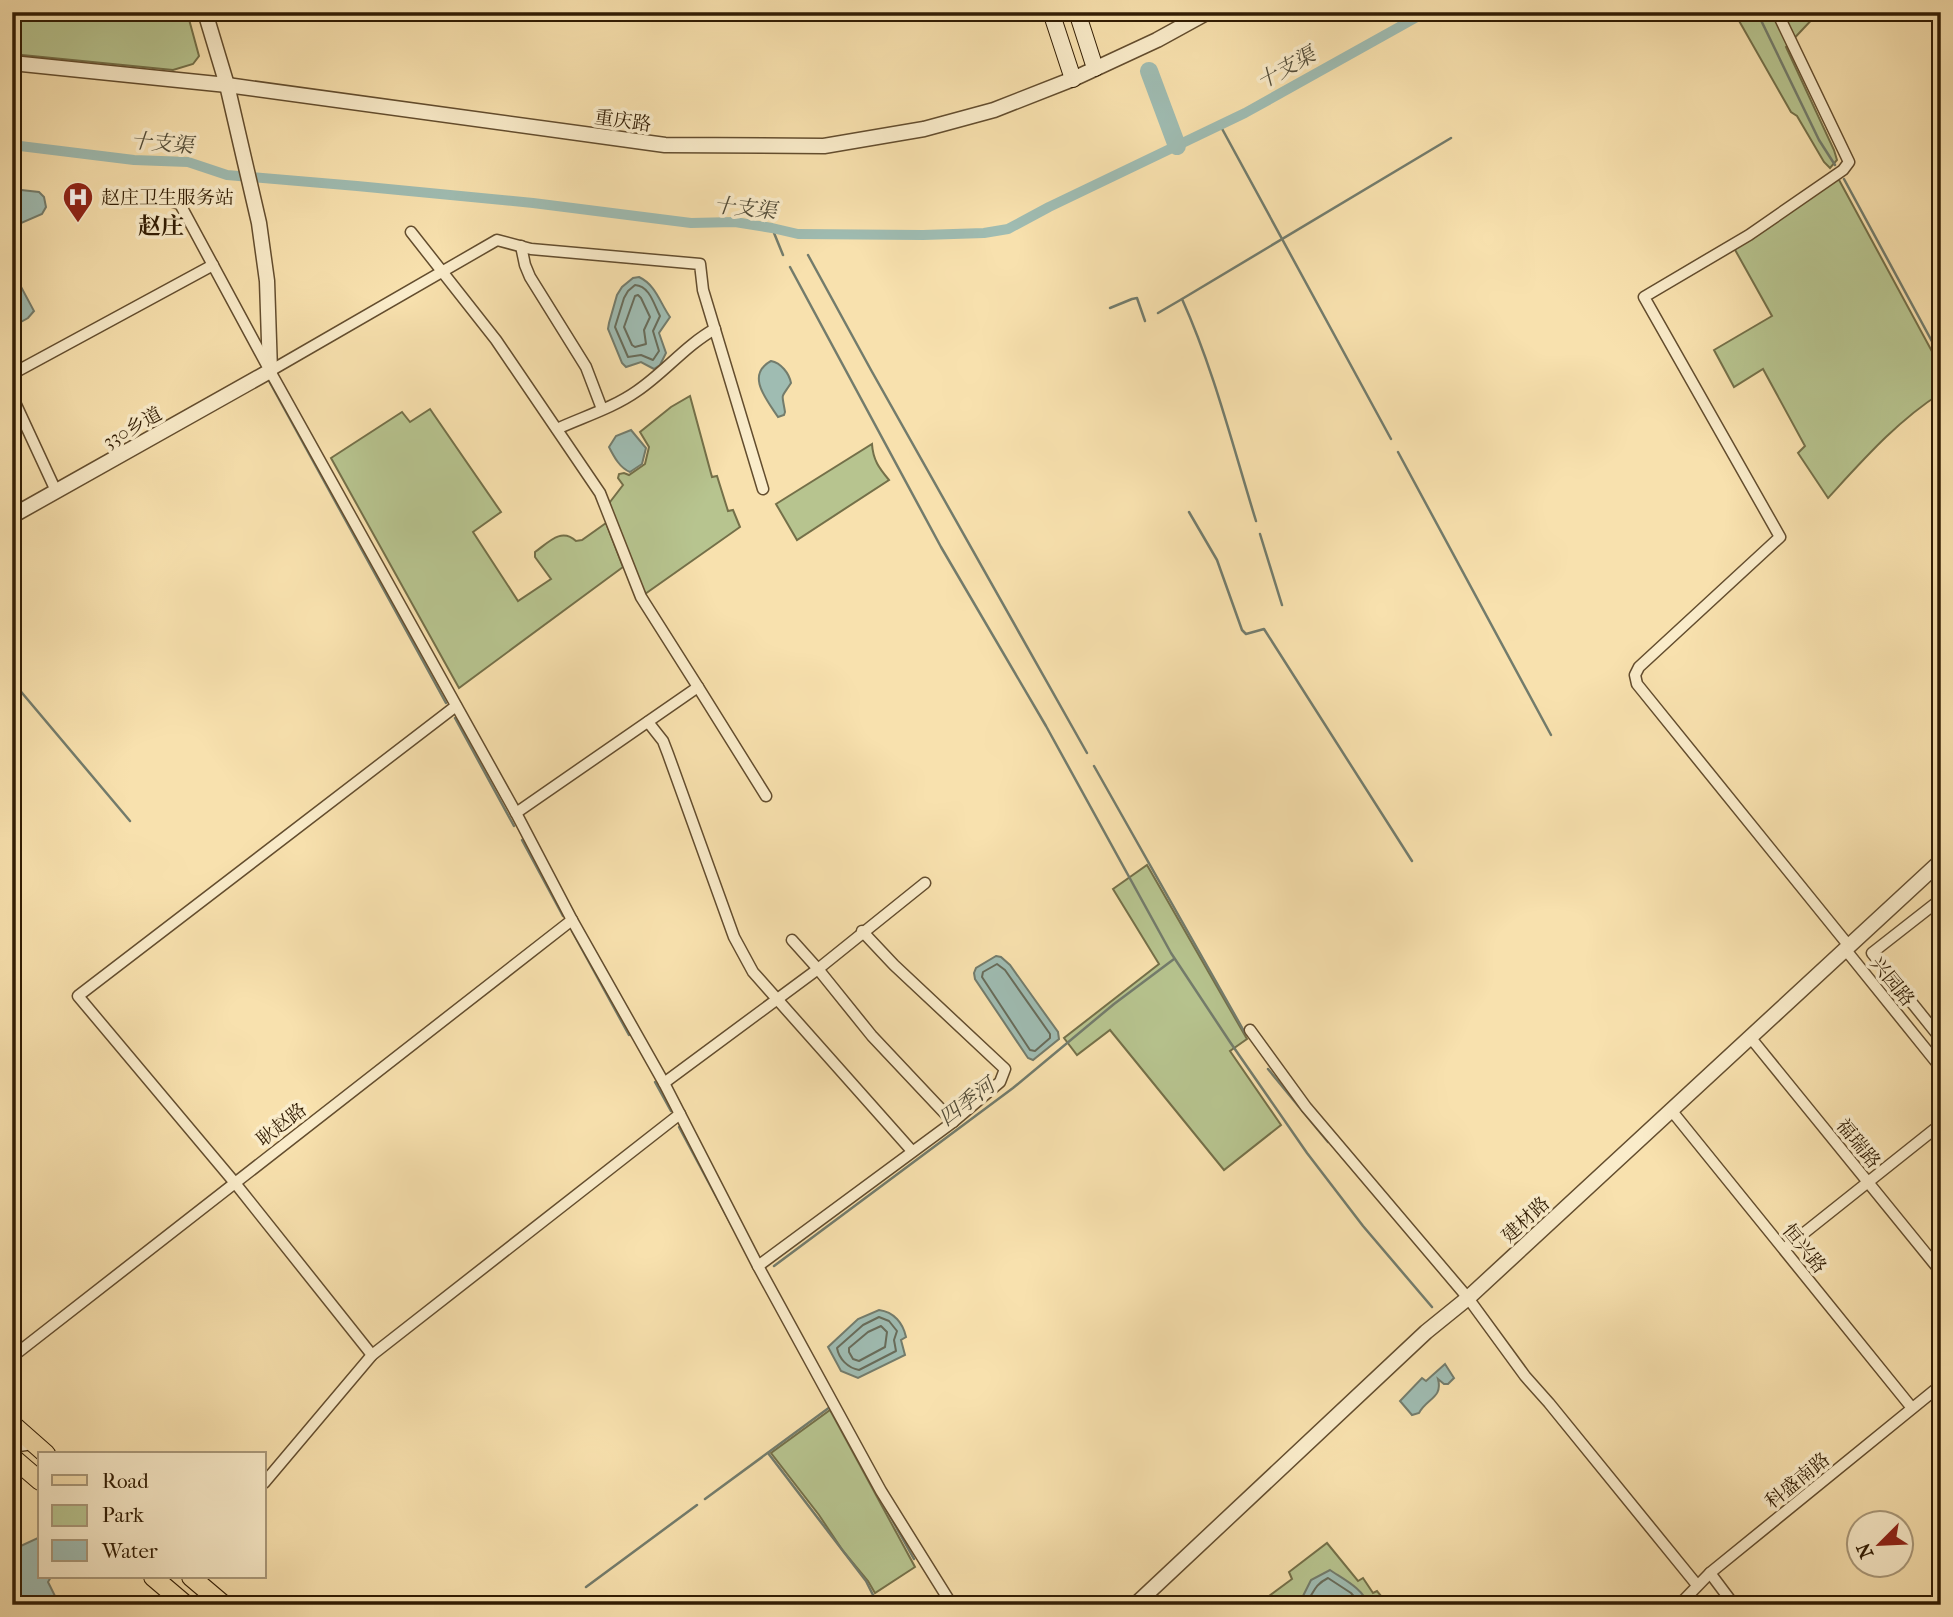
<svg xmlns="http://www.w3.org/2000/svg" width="1953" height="1617" font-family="'IM FELL French Canon','Noto Serif SC',serif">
<rect width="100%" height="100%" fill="#f8e1ae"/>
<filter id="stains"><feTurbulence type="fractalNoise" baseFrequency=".00286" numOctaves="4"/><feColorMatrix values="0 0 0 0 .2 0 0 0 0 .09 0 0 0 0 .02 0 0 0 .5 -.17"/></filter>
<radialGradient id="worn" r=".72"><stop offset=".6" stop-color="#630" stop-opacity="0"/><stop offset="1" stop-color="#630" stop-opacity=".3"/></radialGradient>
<g fill="#b7c48f" stroke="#747049" stroke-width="2">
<polygon points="12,12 187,12 199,56 193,64 173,70 12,54"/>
<polygon points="1734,12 1835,12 1828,20 1818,13 1786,47 1834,150 1837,160 1830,168 1824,162 1797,116 1791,112"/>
<path d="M1838,178l103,190v25c-44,28 -78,67 -113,105l-30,-45 7,-7 -42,-77 -29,18 -20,-37 58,-34 -38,-68z"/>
<polygon points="690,396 712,477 717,476 728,511 733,510 740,527 645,594 610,511 610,502 623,485 618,478 619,474 624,473 629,475 645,464 649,447 640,432 671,407"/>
<path d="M430,409l71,103 -28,20 45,69 33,-22 -16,-22v-5c13,-9 26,-25 41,-11l6,-1 24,-17 17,44 -164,121 -128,-230 71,-46 8,10z"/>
<path d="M872,444c1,16 7,24 17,36l-92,60 -21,-36z"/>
<polygon points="1147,865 1247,1039 1230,1051 1281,1125 1224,1170 1110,1030 1077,1055 1064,1038 1159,964 1113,889"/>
<polygon points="830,1410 915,1567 875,1593 868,1581 843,1551 819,1515 771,1453"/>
<polygon points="1327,1543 1358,1581 1363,1578 1373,1593 1377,1591 1386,1602 1382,1605 1245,1605 1253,1599 1269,1596 1292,1579 1289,1572"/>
</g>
<g fill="#9fbcb2" stroke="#737c6c" stroke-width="2">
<polygon points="12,189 39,192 44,197 46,207 42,214 12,227"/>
<polygon points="12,270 34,311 28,318 19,323 12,321"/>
<path d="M639,277c17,8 21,26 31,40l-11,16 7,20 -6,12 -6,4 -13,-7 -15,5 -4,-4 -14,-34 1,-6 8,-28 5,-8 11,-9z"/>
<path d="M771,361c10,2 18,12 20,22 -11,17 -9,9 -6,29l-1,3 -6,2c-11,-17 -33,-42 -7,-56z"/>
<path d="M631,430l15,18 -4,16 -12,8c-10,-4 -16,-15 -21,-25l7,-11z"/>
<polygon points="996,956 1001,957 1010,965 1058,1032 1059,1039 1033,1060 1028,1058 975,979 974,973 976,968"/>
<path d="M879,1310c15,2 24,13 27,27l-5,3 4,15 -47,23 -17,-7 -13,-24 30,-28z"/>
<path d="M1445,1364l9,14 -6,6h-4l-6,-5c5,19 -11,19 -19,34l-7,2 -12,-14 22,-23 4,3z"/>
<polygon points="40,1537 40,1577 51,1577 48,1582 56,1598 54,1604 12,1605 12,1550"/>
<path d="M1330,1570c13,9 34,19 38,35h-79l14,-9 8,-16z"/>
</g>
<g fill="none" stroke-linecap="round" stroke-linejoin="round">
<g stroke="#686c5a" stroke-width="2">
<path d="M635,285c15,1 19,20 25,31l-7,15 6,20 -6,9 -12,-5 -13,2 -13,-30 9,-29 4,-7z"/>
<polygon points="635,296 638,295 641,298 650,317 644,330 646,344 635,347 632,345 624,327"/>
<polygon points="997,964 1005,970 1050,1034 1050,1038 1035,1051 1030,1050 982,977 983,972"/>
<path d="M879,1317l10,4 8,10 -3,9 2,11 -37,19c-11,-2 -20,-11 -22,-22l26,-23z"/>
<polygon points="881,1326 887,1332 885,1347 859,1361 853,1359 849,1352 849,1348 868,1332"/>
<path d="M1302,1605c13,-8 8,-18 26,-27l23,15 10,12"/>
</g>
<g stroke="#737c6c" stroke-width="2.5">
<polyline points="1757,12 1819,140 1835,165"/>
<polyline points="1220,125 1391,439"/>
<polyline points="1844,179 1941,358"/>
<polyline points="772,228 783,255"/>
<polyline points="808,255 871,370 1087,753"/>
<polyline points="790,267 941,547 1046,726 1171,953 1230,1042 1307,1153 1363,1226 1432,1307"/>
<polyline points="1182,299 1451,138"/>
<polyline points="1110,308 1132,299 1137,298 1145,321"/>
<path d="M1158,313l24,-14c32,71 51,148 74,222"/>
<polyline points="267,380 268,379 446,703"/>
<polyline points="1398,452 1551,735"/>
<polyline points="1189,512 1217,560 1242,630 1246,634 1264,629 1412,861"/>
<polyline points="1260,534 1282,605"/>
<polyline points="12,681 130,821"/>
<polyline points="455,718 514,826"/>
<polyline points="1094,766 1245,1033"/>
<polyline points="522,840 563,916"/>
<polyline points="572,931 629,1035"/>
<polyline points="1268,1069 1328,1142"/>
<polyline points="655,1082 671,1111"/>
<polyline points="679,1127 733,1228"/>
<polyline points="774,1266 1013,1088 1114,1004 1174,959"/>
<polyline points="768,1453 866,1581 878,1605"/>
<polyline points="705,1499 830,1407"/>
<polyline points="885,1507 914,1559"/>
<polyline points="586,1587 697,1505"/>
</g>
<polyline stroke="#9fbcb2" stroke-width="10" points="12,145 134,160 188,162 227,175 357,186 533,203 691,223 735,222 772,228 798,234 923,235 984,233 1008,229 1049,207 1245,113 1426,12"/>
<polyline stroke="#9fbcb2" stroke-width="18" points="1149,71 1177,146"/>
<g stroke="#634d2e" stroke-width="13">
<g id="minor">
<polyline points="1777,12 1849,162 1843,170 1749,235 1644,297 1780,537 1639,667 1635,675 1637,684 1849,946"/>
<polyline points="167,200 180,204 270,371 516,813 572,920 664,1083 758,1266 881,1491 952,1605"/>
<polyline points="411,232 496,340 600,493 641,597 698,687 516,813"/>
<polyline points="521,246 525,265 530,277 586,367 602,409"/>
<polyline points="270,371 497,240 531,249 700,264 703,290 763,489"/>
<polyline points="12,374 213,265"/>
<polyline points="12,396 56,491"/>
<path d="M557,429c26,-12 56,-21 80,-38 28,-19 49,-46 78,-62"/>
<polyline points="698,687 766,796"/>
<polyline points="648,722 663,741 668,754 734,937 753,972 912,1151"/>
<polyline points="1941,899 1872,953 1941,1039"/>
<polyline points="792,940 818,969 872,1036 953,1122"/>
<polyline points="1845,949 1941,1068"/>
<polyline points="1250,1030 1306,1107 1468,1298 1525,1376 1549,1403 1697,1585"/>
<polyline points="1750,1037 1941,1272"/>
<polyline points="664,1083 818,969 925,883"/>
<polyline points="1671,1110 1912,1408"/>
<polyline points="1784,1249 1941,1124"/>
<polyline points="758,1266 953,1122 1000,1082 1005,1069 894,965 862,931"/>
<polyline points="372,1355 235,1183 78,996 456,706"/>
<polyline points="12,1357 572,920"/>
<polyline points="264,1483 372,1355 680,1114"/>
<polyline points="1710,1573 1734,1605"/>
<polyline points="1679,1605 1710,1573 1941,1385"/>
</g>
</g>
<g stroke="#634d2e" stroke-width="17">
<g id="tertiary">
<polyline points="12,63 227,85 665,145 824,146 924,129 994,110 1073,79 1157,40 1208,12"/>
<polyline points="12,516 270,371 267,281 259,223 227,85 205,12"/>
<polyline points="12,1445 32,1442"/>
<polyline points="1135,1605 1426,1332 1468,1298 1941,861"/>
</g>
</g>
<g stroke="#311c03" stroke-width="18">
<g id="secondary">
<polyline points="1051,12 1073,79"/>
<polyline points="1077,12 1095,68"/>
</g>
</g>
<g stroke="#311c03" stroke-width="20">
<g id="primary">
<polyline points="12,1424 46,1454"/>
<polyline points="12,1457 40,1481"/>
<polyline points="153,1577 186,1605"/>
<polyline points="191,1577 224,1605"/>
</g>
</g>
<use href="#minor" stroke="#faecca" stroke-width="10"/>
<use href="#tertiary" stroke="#faecca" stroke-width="14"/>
<use href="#secondary" stroke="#faecca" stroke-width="16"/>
<use href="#primary" stroke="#f8e1ae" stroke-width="18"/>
</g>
<defs>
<g id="hospital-pin" transform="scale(1.575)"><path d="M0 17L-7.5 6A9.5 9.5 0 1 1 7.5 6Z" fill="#8f2418" stroke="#faecca"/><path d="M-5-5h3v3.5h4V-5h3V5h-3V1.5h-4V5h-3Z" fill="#fff"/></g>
</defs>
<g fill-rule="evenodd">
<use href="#hospital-pin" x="78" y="197"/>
</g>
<g text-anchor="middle" stroke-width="7" stroke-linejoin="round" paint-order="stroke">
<g font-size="19" fill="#311c03" stroke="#faecca">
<text transform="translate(623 120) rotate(8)" y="7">重庆路</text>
<text transform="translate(132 427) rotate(-29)" y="7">330乡道</text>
<text transform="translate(1893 981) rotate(51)" y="7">兴园路</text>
<text transform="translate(281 1124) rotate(-38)" y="7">耿赵路</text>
<text transform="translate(1859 1143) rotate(51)" y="7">福瑞路</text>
<text transform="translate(1525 1219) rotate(-43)" y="7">建材路</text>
<text transform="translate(1805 1248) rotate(51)" y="7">恒兴路</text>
<text transform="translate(1797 1480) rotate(-39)" y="7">科盛南路</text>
</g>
<g font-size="19" fill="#311c03" stroke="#faecca" text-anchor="start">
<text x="101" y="204">赵庄卫生服务站</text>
</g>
<g font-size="21" font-style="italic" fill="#524c38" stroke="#faecca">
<text transform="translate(1286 68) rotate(-29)" y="7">十支渠</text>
<text transform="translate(162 143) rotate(5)" y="7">十支渠</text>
<text transform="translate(745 208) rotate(6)" y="7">十支渠</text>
<text transform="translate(967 1102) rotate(-37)" y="7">四季河</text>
</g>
<g font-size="23" font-weight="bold" fill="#311c03" stroke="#faecca">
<text x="161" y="234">赵庄</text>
</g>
</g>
<rect width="1953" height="1617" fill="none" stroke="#f8e1ae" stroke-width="42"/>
<rect x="14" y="14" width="1925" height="1589" fill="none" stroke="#311c03" stroke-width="3.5"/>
<rect x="21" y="21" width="1911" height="1575" fill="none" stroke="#311c03" stroke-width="2"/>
<rect x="38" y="1452" width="228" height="126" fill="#faecca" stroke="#aa997a" stroke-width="2"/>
<rect x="52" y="1475" width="35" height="10" fill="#f8e1ae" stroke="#aa997a" stroke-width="2"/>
<text x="102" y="1488" font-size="21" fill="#311c03">Road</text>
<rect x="52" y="1505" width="35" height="21" fill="#b7c48f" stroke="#aa997a" stroke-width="2"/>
<text x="102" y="1522" font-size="21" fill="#311c03">Park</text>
<rect x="52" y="1540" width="35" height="21" fill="#9fbcb2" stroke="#aa997a" stroke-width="2"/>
<text x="102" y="1558" font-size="21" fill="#311c03">Water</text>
<g transform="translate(1880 1544) rotate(246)"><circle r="33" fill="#faecca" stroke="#aa997a" stroke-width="2"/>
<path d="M0-5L12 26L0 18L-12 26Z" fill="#8f2418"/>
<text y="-10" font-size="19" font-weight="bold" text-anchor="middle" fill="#311c03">N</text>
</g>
<rect width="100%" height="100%" filter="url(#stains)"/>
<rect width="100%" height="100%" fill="url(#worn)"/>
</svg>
